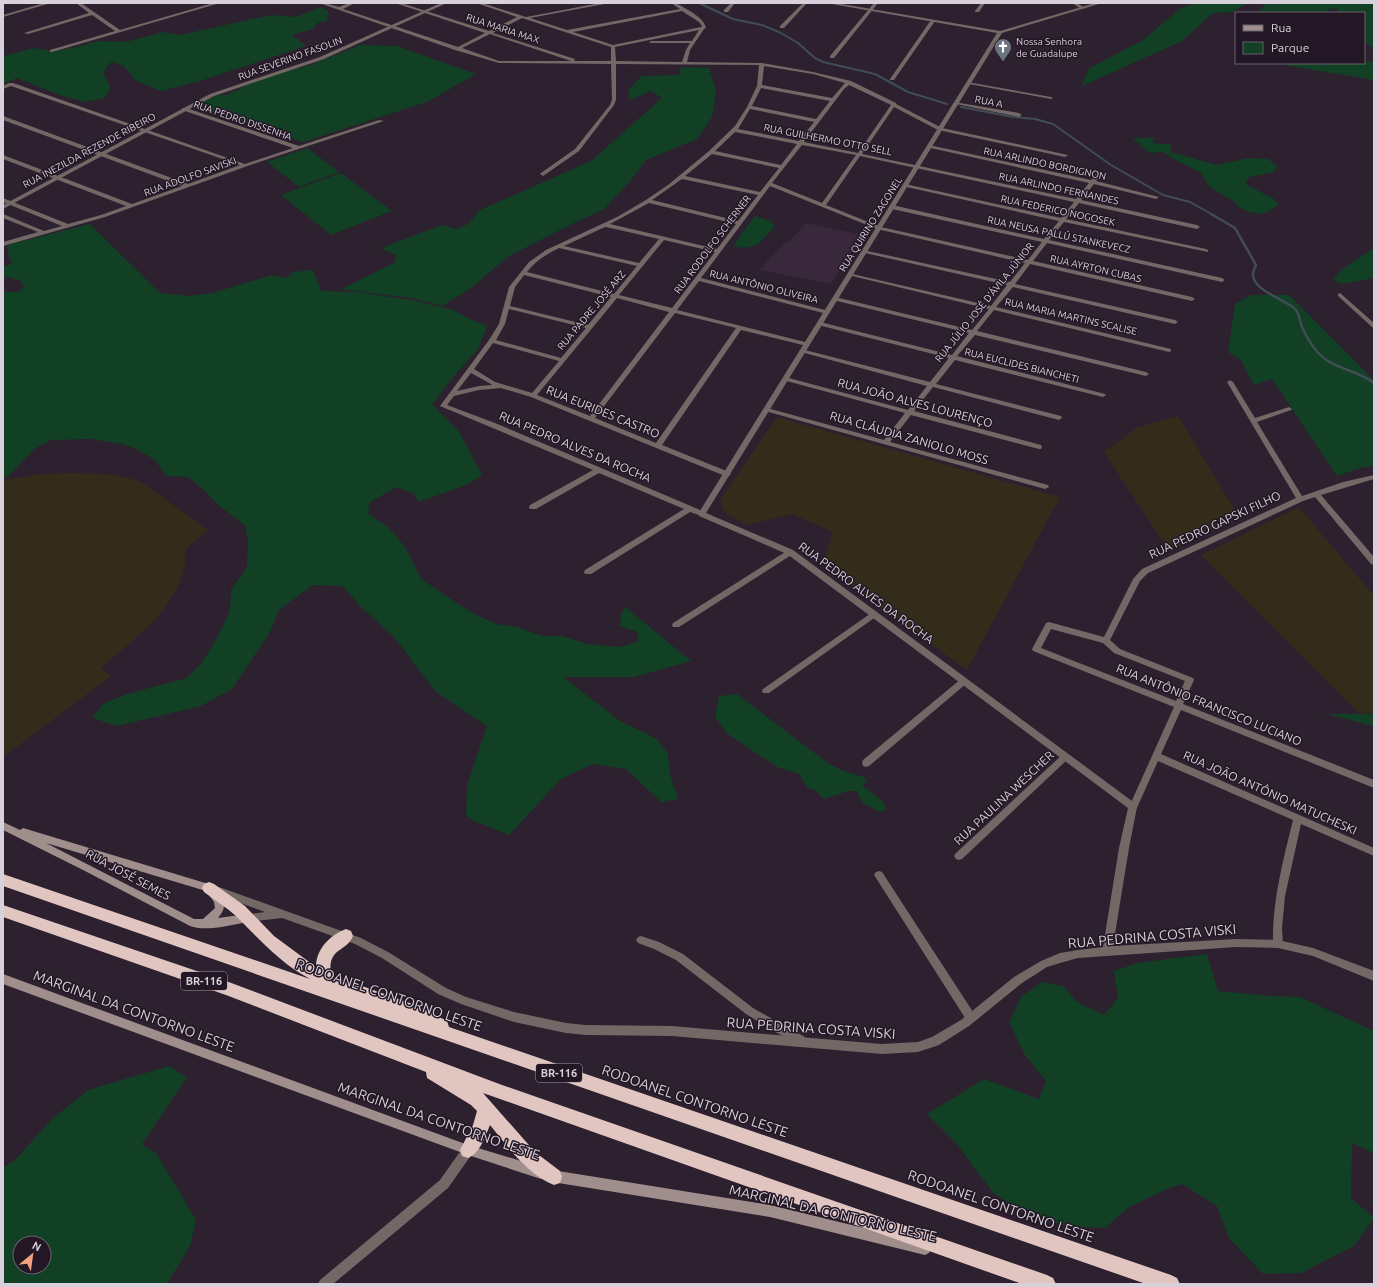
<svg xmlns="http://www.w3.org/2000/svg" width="1377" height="1287" font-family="Ubuntu,sans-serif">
<rect width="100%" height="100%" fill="#2d202f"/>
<g fill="#342c1b">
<polygon points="1178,416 1238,515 1169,551 1104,452 1138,427"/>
<polygon points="777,417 1060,497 967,670 828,569 823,562 833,532 792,514 748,525 729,516 723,510 720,503 722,497"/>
<polygon points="72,473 106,474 133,479 143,483 208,530 190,545 185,552 185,564 178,586 165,608 148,627 101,668 111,676 3,757 3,480 42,474"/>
<polygon points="1299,507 1374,596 1374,713 1360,714 1201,555"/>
</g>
<polygon fill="#39283c" points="806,223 862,235 831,284 759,270 786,242 789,242"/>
<g fill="#114025" fill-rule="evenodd">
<polygon points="1195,3 1248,3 1232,12 1213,13 1182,41 1082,86 1088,69 1143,40 1181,8"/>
<polygon points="1267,3 1369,3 1374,5 1374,49 1364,41 1364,13 1338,13 1338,9 1330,9 1324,13 1262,13 1259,11"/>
<polygon points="321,7 328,11 327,21 317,23 313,29 292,35 306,46 200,81 161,91 136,81 124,66 111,62 103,73 111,88 104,98 85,102 59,95 17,78 3,84 3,56 34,48 52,51 73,48 97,41 126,42 163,32 180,35 271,15 296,17"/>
<polygon points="360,45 396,46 476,74 427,102 303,142 211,112 197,104 218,95 226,95 241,89 242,87 273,75 310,65"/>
<polygon points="1364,60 1374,62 1374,80 1283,65 1288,63 1364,63"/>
<path d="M681,67l28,1 7,23 -4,26 -15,22 -51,21 -15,20 -27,29 -32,15 -63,32 -37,31 -29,19 -32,-8 -70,-9 53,-26 2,-8 -15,-7 61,-23 14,4 12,-5 12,-14 111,-49 71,-63 -11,-7c-8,2 -13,7 -22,9l-1,-9 13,-15 38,-1z"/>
<polygon points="1132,138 1154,138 1152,142 1157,144 1174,144 1170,146 1171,152 1217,165 1248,158 1268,159 1277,166 1274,172 1249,177 1246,182 1247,185 1274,199 1279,204 1269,211 1261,214 1249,212 1237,206 1234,201 1214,190 1208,185 1201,173 1174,159 1163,152 1150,153"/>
<polygon points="307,148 339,172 299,187 267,162"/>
<polygon points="341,173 392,211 331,235 281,195"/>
<path d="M755,216l15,5 5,5c-13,15 -20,26 -42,20z"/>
<polygon points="90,224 160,293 190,296 212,293 272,275 286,278 293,272 313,270 321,291 358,292 411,300 454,310 467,318 487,326 478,349 454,376 432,405 458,430 482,475 466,485 419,502 413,493 397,487 370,502 368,513 389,528 405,547 421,579 472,613 496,624 517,627 542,636 562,636 588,644 621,647 639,641 637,632 620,626 621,614 625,607 691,661 634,677 563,677 620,721 657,739 668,754 670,774 678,799 661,802 626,769 593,764 561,779 509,835 474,821 466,815 467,785 487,726 436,692 394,637 362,608 342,586 313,585 279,610 270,632 232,689 201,706 117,726 92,718 103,704 127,694 187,678 204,660 220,632 230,611 231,589 247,567 248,541 245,525 218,505 205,491 188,477 166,476 155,460 136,449 122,444 90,439 51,440 34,449 8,477 3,478 3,292 18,292 24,287 21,281 4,276 3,266 12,264 9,257 7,245"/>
<polygon points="1374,248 1374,278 1342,284 1333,280 1341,270"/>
<polygon points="1251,295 1289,295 1374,380 1374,466 1360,468 1337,476 1272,379 1254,385 1240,359 1228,352 1235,304"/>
<polygon points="737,694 829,764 846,772 864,777 867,782 862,785 885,804 885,810 880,812 863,803 856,791 848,791 824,799 815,790 808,788 799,774 777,767 728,734 715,717 719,696"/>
<polygon points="1326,714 1374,714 1374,726"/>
<polygon points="1207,954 1218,991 1272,996 1300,997 1374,1031 1374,1153 1352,1143 1351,1198 1374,1218 1354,1246 1301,1273 1263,1274 1229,1238 1217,1206 1182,1184 1167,1189 1129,1207 1105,1228 1068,1226 1030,1217 993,1193 956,1143 927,1114 984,1079 1039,1099 1046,1081 1025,1055 1009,1022 1021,997 1042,982 1063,986 1077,1002 1104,1015 1118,998 1114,971 1137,963"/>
<path d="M169,1066l18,11 -45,67 14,9 40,67 -6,26 -23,38h-164v-116l12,-8 35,-39 38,-31zM20,1243h24v24h-24z"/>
</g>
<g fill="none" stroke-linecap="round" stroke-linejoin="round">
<g stroke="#414c55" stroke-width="2">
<polyline points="699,3 733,19 762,25 781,33 798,43 815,58 823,62 875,74 908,92 947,104"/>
<polyline points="961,107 1013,117 1035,119 1053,124 1111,165 1163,195 1190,202 1213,215"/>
</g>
<path stroke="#414c55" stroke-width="2.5" d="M1211,214l24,14 21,37c-1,3 -3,6 -3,9 -1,16 31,25 41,34 6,5 5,12 8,19 5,11 12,24 23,32 15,11 34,12 49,24"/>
<g fill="#736866" fill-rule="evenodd">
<polygon points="44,3 51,3 3,17 3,15"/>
<polygon points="76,3 81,3 120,30 213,3 220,3 52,52 50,52 50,50 115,31 92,15 28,34 24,33 89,13"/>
<path d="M319,3h6l14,4 10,-4h6l-12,6 115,38 27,-14 -90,-30h6l88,28 28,-14 -41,-14h6l44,14 74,-14h10l-80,15 37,12 113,-21 -9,-6h5c10,6 28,14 30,25l-2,1 -14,21 -3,12 75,1 51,9 38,9 45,22v1l46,24 126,27 -3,2 -127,-27 -44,-23 -32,47 214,45 13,-16 -163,-36 3,-2 162,35 6,-7h4l1,1 -6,7 63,16 -3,2 -62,-15 -13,16 116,25 3,2 -3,2 -118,-26 -13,16 140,30 2,1v2l-144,-30 -15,18 173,38 3,2 -3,2 -175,-39 -14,18 159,36 3,2 -3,2 -162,-37 -15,20 160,36 3,2 -3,2 -162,-37 -17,20 175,42v2l-2,1 -175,-42 -17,21 169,41 3,2 -3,2 -171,-41 -18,21 148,38 1,1 -3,2 -148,-37 -19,24 125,32 1,2 -3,2 -126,-33 -19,24 127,34 1,2 -1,2h-2l-128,-34 -21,27 158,43 1,2 -4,2 -280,-78v-2l2,-1 117,32 21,-27 -122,-33 -1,-1 3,-2 123,33 19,-24 -126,-34v-2h4l125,32 19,-24 -131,-33v-2l2,-1 132,33 17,-22 -136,-33v-2l2,-1 137,33 17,-21 -141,-34v-2l143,33 16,-21 -142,-32 -2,-1v-2l147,32 15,-19 -148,-34 -107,-43 -69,92 128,33 1,1 -3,2 -128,-33 -22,29 132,33 1,1 -3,2 -66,-16 -79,115 67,27 2,2 -2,2h-4l-194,-79 -30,-9 -22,2 -25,6 -7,9 48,18 210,89 1,2 -4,2 -12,-4 -99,62h-6l-1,-2 1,-2 99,-61 -85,-36 -63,36h-6l-1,-2 1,-2 63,-35 -153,-64 49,-66 10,-16 10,-37 20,-25 17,-12 71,-33 29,-17 22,-15 41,-34 26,-25 12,-19 10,-21 2,-21 -143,-1v36l-2,5 -35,46 -36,25 -3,-2 1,-1 34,-24 35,-44 2,-5 -1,-36 -112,-1 -44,-13zM682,11l17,11 3,4 -1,1 -88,18 -40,-13zM522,18l89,29v14h-37l1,-2 -82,-26zM699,30l-7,11h-41l-2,1 2,1h39l-4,7 -4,12 -66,-1 -1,-14zM490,34l81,27h1h-73l-37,-13zM764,66l49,8 32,9 -13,15 -70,-13zM849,85l42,20 -33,48 -54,-11 40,-53zM761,88l69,13 -14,18 -64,-13zM750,109l64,13 -15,19 -61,-12zM735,132l62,12 -16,21 -66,-14zM802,145l54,10 -34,48 -50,-20zM712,154l67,14 -19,24 -75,-16zM860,156l214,46 -13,16 -156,-34 -3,2 157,35 -15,18 -152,-34 -3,2 3,2 150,33 -14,18 -147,-33 -55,-22zM682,179l76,16 -20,26 -86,-21zM649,203l87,21 -19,25 -107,-25zM605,227h1l53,12 -20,24 -75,-17zM664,240l51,12 -43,56 -53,-13zM559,248l78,18 -23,28 -87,-22c8,-11 20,-18 32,-24zM524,275l87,22 -23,28 -78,-19 5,-19zM617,298l52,14 -79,104 -53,-21zM509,309l77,19 -25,30 -65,-18 9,-16zM675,313l61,15 -80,115 -61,-25zM493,343l66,18 -27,32 -37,-11 -21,-13zM471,373l20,11 1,1 -13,1 -22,5z"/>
<polygon points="731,3 735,3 728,12 724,12 724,10"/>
<polygon points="803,3 807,3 784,28 780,28 780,26"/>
<polygon points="874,3 878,3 834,58 830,58 830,56"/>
<polygon points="981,3 985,3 979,12 975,12 975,11"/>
<polygon points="1072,3 1077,3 1085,8 1081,9"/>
<polygon points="931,20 935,21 894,80 890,80 890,79"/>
<polygon points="967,82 1051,97 1053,98 1051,99 969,84 967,83"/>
<polygon points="9,83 13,83 245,164 293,148 182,110 182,108 186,108 299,146 379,120 384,121 259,162 105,217 3,246 3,242 38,232 3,218 3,214 44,231 62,226 3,202 3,198 68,224 101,215 126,206 3,159 3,155 132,204 182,186 3,120 3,116 188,184 240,165 11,86 3,89 3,86"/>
<polygon points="954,102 1019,113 1022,115 1019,117 956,104 954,104"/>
<polygon points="1340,293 1374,323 1374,328 1372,327 1338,296 1338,294"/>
<path d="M1230,380l3,2 22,36 34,-11 3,2 -1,1 -34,12 45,74 41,-14 31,-7v4l-53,16 53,62v8l-3,-1 -56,-67 -12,4 -155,72 -8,8 -30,59 10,9 73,29 1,2 -11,24 191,76v8l-193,-78 -20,44 213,94v8l-73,-32 -16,72 -3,32 1,16 -2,3 -3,1 -3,-1 -2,-3c-1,-43 10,-83 20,-124l-135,-59 -22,49 -3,1 -3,-1 -1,-3 45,-100 -141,-56 -1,-2 14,-26 3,-1 55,15 29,-58 9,-10 154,-71 -69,-116zM1051,629l52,14 11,10 71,28 -9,20 -135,-53z"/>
<polygon points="790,549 794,552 793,554 679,627 673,627 672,625 673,623"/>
<polygon points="874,611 877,612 878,614 877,616 769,693 763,693 762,691 763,689"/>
<polygon points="964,678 967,679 968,681 967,683 869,766 866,767 863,766 862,763 863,760 961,679"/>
<polygon points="1065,753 1068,755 1069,757 1068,759 962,859 959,860 956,859 954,856 956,853 1062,755"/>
<polygon points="879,871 882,872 975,1015 976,1018 975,1021 971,1023 967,1021 876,878 874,875 876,872"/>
<polygon points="641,936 659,942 683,954 753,1008 805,1037 806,1041 805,1045 801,1046 797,1045 746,1014 676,960 654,949 638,943 636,940 638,937"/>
<polygon points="468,1145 472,1146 473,1150 472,1154 448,1188 333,1284 318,1284 320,1280 440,1180 464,1146"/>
</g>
<g fill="#736866" fill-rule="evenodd">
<polygon points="441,3 447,3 324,59 214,96 3,209 3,205 210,94 320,57"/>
<polygon points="826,3 836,3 1000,31 1095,3 1102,3 1002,33 706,513 793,550 1136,804 1137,807 1129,848 1113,946 1236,939 1278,940 1313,948 1374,971 1374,981 1313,956 1278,948 1236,947 1078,958 1060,963 1047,967 1022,983 969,1026 939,1045 918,1052 882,1054 672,1036 586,1035 566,1033 514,1022 461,1004 438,994 382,958 355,944 282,918 247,922 244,921 242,918 244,915 265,912 216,894 214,891 216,888 219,887 361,938 388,952 446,988 466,997 514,1012 566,1023 586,1025 672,1026 882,1044 918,1042 932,1037 961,1020 1014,977 1041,961 1060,953 1078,950 1103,947 1119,848 1128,808 787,554 699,516 698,514 997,33"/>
</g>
<g fill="#9f8e8b" fill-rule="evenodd">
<path d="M3,822l17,8 3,-2 189,57c10,11 18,20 6,33l29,-4 3,1 2,3 -2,3 -3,1c-16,3 -42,10 -57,4l-105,-55 -82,-41zM46,843l160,48 8,11 1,6 -12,11h-9z"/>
<polygon points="3,974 468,1145 541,1167 545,1169 547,1173 545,1177 541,1179 468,1155 3,984"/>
<polygon points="552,1170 770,1205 925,1243 929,1245 931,1249 929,1253 925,1255 770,1217 552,1182 548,1180 546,1176 548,1172"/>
</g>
<g fill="#e1c5c1" fill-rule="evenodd">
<path d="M3,874l307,105c-30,-16 -50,-39 -74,-63 -10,-9 -22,-16 -32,-24l-2,-4 2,-4 5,-2 5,2 31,22 29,30 42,31c0,-18 14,-32 30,-38l5,2 2,5c-7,17 -26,11 -22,39l87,31 29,15 2,6 722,248 6,3 3,6h-34l-1143,-398z"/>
<path d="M3,905l223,76 276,104 545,190 6,3 3,6h-34l-539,-191 52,59 25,19 2,6 -2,6 -6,2c-27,-11 -46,-38 -64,-60 -5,12 -10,28 -22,33l-6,-2 -2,-6 13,-25 4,-14 -6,-6 -44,-27 -1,-6 -200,-77 -223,-78z"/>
</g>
</g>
<defs>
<g id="church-pin" transform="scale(0.9)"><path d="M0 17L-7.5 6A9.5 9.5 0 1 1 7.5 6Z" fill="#6b7280" stroke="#231725"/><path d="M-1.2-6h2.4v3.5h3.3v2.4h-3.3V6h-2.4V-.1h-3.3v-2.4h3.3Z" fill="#fff"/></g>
</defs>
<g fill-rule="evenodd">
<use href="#church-pin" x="1003" y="47"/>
</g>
<g text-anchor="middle" stroke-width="3" stroke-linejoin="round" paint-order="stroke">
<g font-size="10" fill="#d8d0da" stroke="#231725">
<text transform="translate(503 28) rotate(18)" y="4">RUA MARIA MAX</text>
<text transform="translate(290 58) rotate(-20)" y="4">RUA SEVERINO FASOLIN</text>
<text transform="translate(989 101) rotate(11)" y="4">RUA A</text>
<text transform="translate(243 120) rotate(19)" y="4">RUA PEDRO DISSENHA</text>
<text transform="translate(828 139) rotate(11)" y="4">RUA GUILHERMO OTTO SELL</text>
<text transform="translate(89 150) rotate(-28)" y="4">RUA INEZILDA REZENDE RIBEIRO</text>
<text transform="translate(1045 163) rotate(12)" y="4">RUA ARLINDO BORDIGNON</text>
<text transform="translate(190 176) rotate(-20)" y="4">RUA ADOLFO SAVISKI</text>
<text transform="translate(1059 188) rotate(12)" y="4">RUA ARLINDO FERNANDES</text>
<text transform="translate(1058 210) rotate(12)" y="4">RUA FEDERICO NOGOSEK</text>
<text transform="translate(870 224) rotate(-58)" y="4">RUA QUIRINO ZAGONEL</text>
<text transform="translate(1059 234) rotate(12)" y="4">RUA NEUSA PALLÚ STANKEVECZ</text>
<text transform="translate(712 244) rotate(-53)" y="4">RUA RODOLFO SCHERNER</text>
<text transform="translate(1096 268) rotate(13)" y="4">RUA AYRTON CUBAS</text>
<text transform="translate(764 286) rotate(14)" y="4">RUA ANTÔNIO OLIVEIRA</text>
<text transform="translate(984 302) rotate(-51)" y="4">RUA JÚLIO JOSÉ D'ÁVILA JÚNIOR</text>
<text transform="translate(591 310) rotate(-50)" y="4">RUA PADRE JOSÉ ARZ</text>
<text transform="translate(1071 316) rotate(13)" y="4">RUA MARIA MARTINS SCALISE</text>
<text transform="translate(1022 365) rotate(14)" y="4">RUA EUCLIDES BIANCHETI</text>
</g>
<g font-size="10" fill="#d8d0da" stroke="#231725" text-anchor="start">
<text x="1016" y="45">Nossa Senhora<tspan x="1016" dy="12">de Guadalupe</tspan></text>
</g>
<g fill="#231725" stroke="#a298a4" stroke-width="1">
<rect x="181" y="972" width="46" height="18" rx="3"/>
<rect x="536" y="1064" width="46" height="18" rx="3"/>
</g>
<g font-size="11" font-weight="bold" fill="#d8d0da">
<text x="204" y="985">BR-116</text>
<text x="559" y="1077">BR-116</text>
</g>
<g font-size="12" fill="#d8d0da" stroke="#231725">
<text transform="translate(915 403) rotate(15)" y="4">RUA JOÃO ALVES LOURENÇO</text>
<text transform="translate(603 412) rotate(22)" y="4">RUA EURIDES CASTRO</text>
<text transform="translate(909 438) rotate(16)" y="4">RUA CLÁUDIA ZANIOLO MOSS</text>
<text transform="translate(575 447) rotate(23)" y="4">RUA PEDRO ALVES DA ROCHA</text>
<text transform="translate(1215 525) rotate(-25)" y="4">RUA PEDRO GAPSKI FILHO</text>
<text transform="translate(866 593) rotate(36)" y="4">RUA PEDRO ALVES DA ROCHA</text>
<text transform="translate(1209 705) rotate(22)" y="4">RUA ANTÔNIO FRANCISCO LUCIANO</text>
<text transform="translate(1270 793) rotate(24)" y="4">RUA JOÃO ANTÔNIO MATUCHESKI</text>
<text transform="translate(1004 798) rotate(-43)" y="4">RUA PAULINA WESCHER</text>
<text transform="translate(128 875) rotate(28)" y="4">RUA JOSÉ SEMES</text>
</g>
<g font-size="14" fill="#d8d0da" stroke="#231725">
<text transform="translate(1152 936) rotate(-5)" y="5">RUA PEDRINA COSTA VISKI</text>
<text transform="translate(389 995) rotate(19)" y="5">RODOANEL CONTORNO LESTE</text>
<text transform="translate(134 1011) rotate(20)" y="5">MARGINAL DA CONTORNO LESTE</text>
<text transform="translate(811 1028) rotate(4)" y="5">RUA PEDRINA COSTA VISKI</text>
<text transform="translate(695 1101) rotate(19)" y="5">RODOANEL CONTORNO LESTE</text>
<text transform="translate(439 1121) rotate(19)" y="5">MARGINAL DA CONTORNO LESTE</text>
<text transform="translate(1001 1206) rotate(19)" y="5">RODOANEL CONTORNO LESTE</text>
<text transform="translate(833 1213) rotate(13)" y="5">MARGINAL DA CONTORNO LESTE</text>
</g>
</g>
<rect width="1377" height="1287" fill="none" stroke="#d8d0da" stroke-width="8"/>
<rect x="1235" y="12" width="130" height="52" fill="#231725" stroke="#6b616d"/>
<rect x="1243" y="25" width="20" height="6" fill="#9f8e8b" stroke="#6b616d"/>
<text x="1271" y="32" font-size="12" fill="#d8d0da">Rua</text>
<rect x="1243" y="42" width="20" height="12" fill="#114025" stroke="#6b616d"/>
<text x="1271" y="52" font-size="12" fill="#d8d0da">Parque</text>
<g transform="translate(32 1255) rotate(29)"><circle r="19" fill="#231725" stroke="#6b616d"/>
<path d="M0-3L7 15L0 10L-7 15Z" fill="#f1a17d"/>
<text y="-6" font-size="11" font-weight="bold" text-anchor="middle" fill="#d8d0da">N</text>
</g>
</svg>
